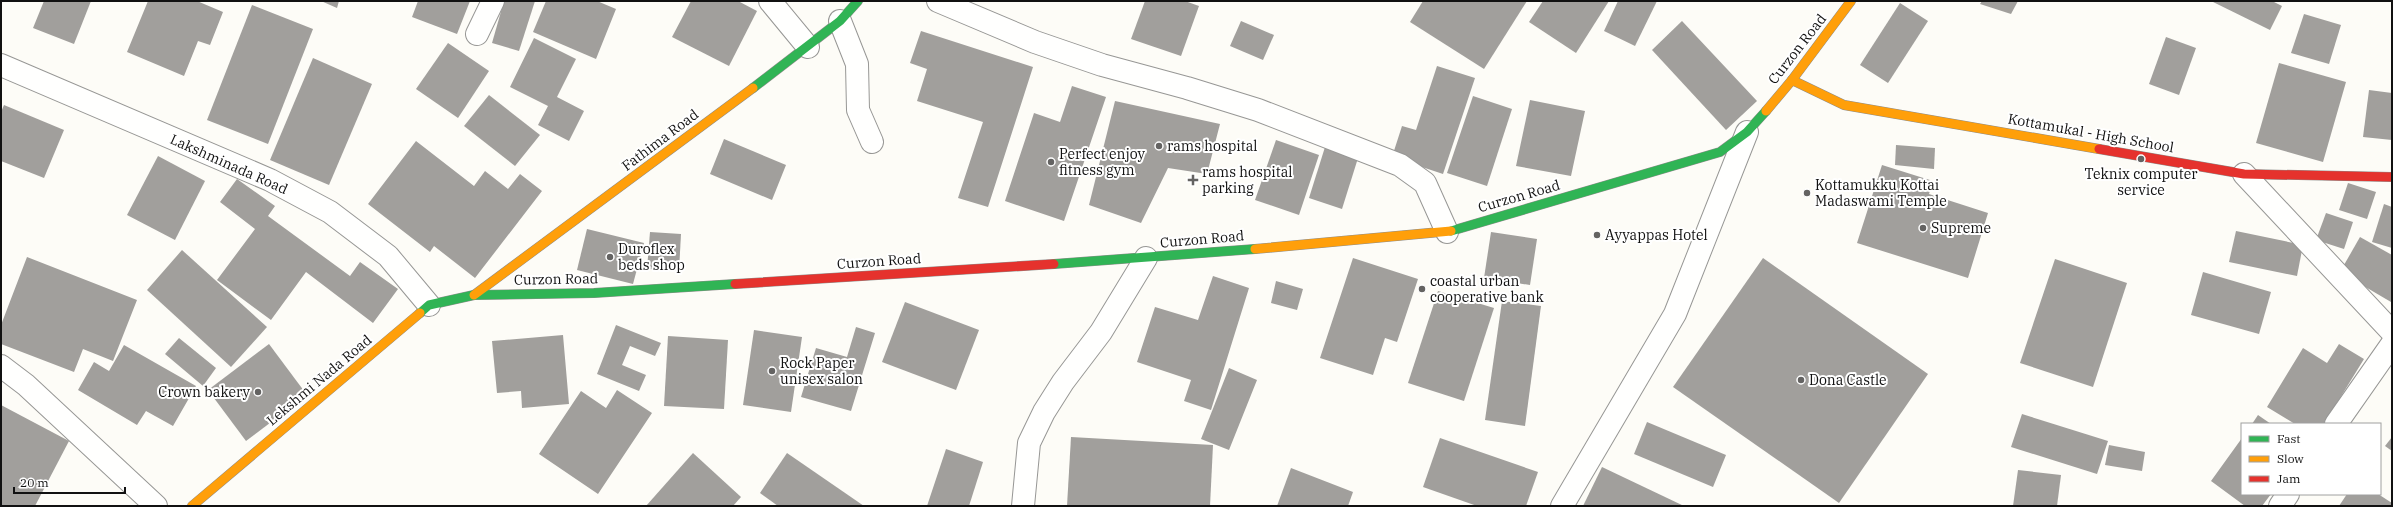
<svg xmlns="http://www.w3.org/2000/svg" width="2393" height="507" font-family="'IBM Plex Serif',serif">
<rect width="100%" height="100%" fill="#fdfcf7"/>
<g fill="#a19f9c">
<polygon points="44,1 91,1 74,44 33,28"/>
<polygon points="148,1 197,1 223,12 210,45 198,41 184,76 127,52"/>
<polygon points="321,1 339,1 337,8"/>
<polygon points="418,1 470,1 457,34 412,17"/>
<polygon points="504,1 535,1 519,51 492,43"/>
<polygon points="546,1 597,1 616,9 596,59 533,32"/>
<polygon points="691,1 738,1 757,11 729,66 672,37"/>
<polygon points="1145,1 1185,1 1199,6 1181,56 1131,39"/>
<polygon points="1423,1 1527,1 1484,69 1410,22"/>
<polygon points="1543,1 1609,1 1576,53 1529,22"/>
<polygon points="1618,1 1657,1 1635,46 1604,31"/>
<polygon points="1982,1 2018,1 2011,14 1980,4"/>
<polygon points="2211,1 2272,1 2282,6 2270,30"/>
<polygon points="1900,3 1928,21 1888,83 1860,65"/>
<polygon points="252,5 313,29 268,144 207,120"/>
<polygon points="2304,14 2341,25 2329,64 2291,53"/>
<polygon points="1241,21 1274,35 1263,60 1230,46"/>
<polygon points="1682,21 1757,101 1726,130 1652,50"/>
<polygon points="921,31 1033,67 988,207 958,198 983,122 917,101 927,69 910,63"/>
<polygon points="2166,37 2196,48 2179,95 2149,84"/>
<polygon points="534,38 576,59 557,97 584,111 569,141 538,125 548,106 510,87"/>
<polygon points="448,43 489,71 458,118 416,89"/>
<polygon points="313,58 372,84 329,185 270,160"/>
<polygon points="2279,63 2346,82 2323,162 2256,143"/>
<polygon points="1437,66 1475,78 1443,174 1392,157 1402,126 1416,130"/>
<polygon points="1072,86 1106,97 1064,221 1005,201 1034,113 1060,122"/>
<polygon points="2369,90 2392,93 2392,140 2363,137"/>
<polygon points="489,95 540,135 515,166 464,126"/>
<polygon points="1473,96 1512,109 1487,186 1447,173"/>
<polygon points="1530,100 1585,111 1571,176 1516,166"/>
<polygon points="1115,101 1220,124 1207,174 1168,168 1141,223 1089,205"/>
<polygon points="4,105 64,130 44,178 1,161 1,112"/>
<polygon points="724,139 786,165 772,200 710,174"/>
<polygon points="1276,140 1319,155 1299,215 1255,200"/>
<polygon points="416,141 474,186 485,171 508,189 520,174 542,191 475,278 434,246 430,252 368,204"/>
<polygon points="1896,145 1935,148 1934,169 1895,165"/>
<polygon points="1325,147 1358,158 1342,209 1309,198"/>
<polygon points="158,156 205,181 175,240 127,215"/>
<polygon points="1882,165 1933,181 1929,194 1988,213 1968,278 1857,243"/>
<polygon points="237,179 275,206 268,216 350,276 360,262 398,289 373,323 306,272 271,320 217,280 255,229 220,202"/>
<polygon points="2348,183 2376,192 2367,219 2339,210"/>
<polygon points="2384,204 2392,207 2392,248 2372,242"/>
<polygon points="2326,213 2353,222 2344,249 2316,240"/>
<polygon points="587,229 644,243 633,284 577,270"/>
<polygon points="2236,231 2303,245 2297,276 2229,262"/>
<polygon points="650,232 681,234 679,271 647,269"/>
<polygon points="1491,232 1537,239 1530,285 1484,278"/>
<polygon points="2360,237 2392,255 2391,302 2340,272"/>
<polygon points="182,250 267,327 231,367 147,290"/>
<polygon points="27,257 137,300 113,361 83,349 74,372 1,344 1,325"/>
<polygon points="1353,258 1418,279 1397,342 1385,338 1373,375 1320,358"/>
<polygon points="1763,258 1928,374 1839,503 1673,387"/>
<polygon points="2055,259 2127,283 2093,387 2020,363"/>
<polygon points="2203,272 2271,292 2259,334 2191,315"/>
<polygon points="1213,276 1249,288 1211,410 1184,401 1191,380 1137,362 1155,307 1198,320"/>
<polygon points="1276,281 1303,289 1297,310 1271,303"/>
<polygon points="1438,291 1494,308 1464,401 1408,383"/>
<polygon points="1502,301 1541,306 1525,426 1485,420"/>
<polygon points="905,302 979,330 956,390 882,362"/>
<polygon points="616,325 661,343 655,356 630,346 622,365 646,375 639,391 597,374"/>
<polygon points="856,327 875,333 851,411 801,397 816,348 847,357"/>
<polygon points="754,330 802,337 791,412 743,405"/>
<polygon points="563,335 569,404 522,408 521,391 497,393 492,341"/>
<polygon points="668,336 728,340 724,409 664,406"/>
<polygon points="179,338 216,368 203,386 165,354"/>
<polygon points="269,344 307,395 246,441 208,390"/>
<polygon points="2339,344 2364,359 2324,424 2295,424 2267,407 2303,348 2327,363"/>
<polygon points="124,345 196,386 173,426 146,411 137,425 78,390 94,362 109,371"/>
<polygon points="1229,368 1257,380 1229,450 1201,439"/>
<polygon points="617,390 652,413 598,494 539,454 581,391 606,408"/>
<polygon points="1,405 69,441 35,506 1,506"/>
<polygon points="2022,414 2108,441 2097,474 2011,447"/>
<polygon points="2258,415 2271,424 2252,424"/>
<polygon points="1647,422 1726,455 1713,487 1634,454"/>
<polygon points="1071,437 1213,445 1210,506 1067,506"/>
<polygon points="2392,437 2392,451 2385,446"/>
<polygon points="1440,438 1538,472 1526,506 1477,506 1423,487"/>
<polygon points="2242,438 2242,494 2271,494 2262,506 2245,506 2211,481"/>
<polygon points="2109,445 2145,452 2142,471 2105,465"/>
<polygon points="946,449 983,462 969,506 927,506"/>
<polygon points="693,453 741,497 733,506 646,506"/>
<polygon points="787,453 864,506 778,506 760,493"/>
<polygon points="1602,467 1684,506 1583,506"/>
<polygon points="1291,468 1353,492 1348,506 1277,506"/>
<polygon points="2018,470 2061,475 2057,506 2013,506"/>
<polygon points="2347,494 2378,494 2392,503 2392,506 2339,506"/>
</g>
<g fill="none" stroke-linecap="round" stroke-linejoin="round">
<g stroke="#979795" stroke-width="24">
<g id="street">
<polyline points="770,1 808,47"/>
<polyline points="938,1 1035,42 1102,65 1187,88 1258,110 1400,165 1425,183 1447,232"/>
<polyline points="840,21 857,64 858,110 872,142"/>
<polyline points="477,34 493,1"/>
<polyline points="1,65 270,180 330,212 388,256 429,305"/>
<polyline points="2244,174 2392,332"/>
<polyline points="1,366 26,385 156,506"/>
<polyline points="2336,424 2392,344"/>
<polyline points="1023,506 1029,443 1044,412 1063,382 1101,332 1146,258"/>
<polyline points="1562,506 1675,314 1747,132"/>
<polyline points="2280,506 2288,494"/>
</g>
</g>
<g stroke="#8e8d8b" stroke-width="10">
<g id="fast">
<polyline points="753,88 840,21 858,1"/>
<polyline points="1451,231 1720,152 1747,132 1766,111"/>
<polyline points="1054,264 1255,249"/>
<polyline points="420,313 429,305 474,295 594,293 735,284"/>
</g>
</g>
<g stroke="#8e8d8b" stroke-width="10">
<g id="slow">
<polyline points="1792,80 1844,105 2099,149"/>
<polyline points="1766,111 1792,80 1851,1"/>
<polyline points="1255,249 1451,231"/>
<polyline points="474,295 753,88"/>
<polyline points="192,506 420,313"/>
</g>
</g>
<g stroke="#8e8d8b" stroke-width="10">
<g id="jam">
<polyline points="2099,149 2244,174 2392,177"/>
<polyline points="735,284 1054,264"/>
</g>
</g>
<use href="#street" stroke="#fffffe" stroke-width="22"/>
<use href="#fast" stroke="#30b455" stroke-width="9"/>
<use href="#slow" stroke="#ff9f0a" stroke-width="9"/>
<use href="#jam" stroke="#e5322d" stroke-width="9"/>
</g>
<g fill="#646362" stroke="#fff" stroke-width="1.5">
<circle cx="1159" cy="146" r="4"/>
<circle cx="2141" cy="159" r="4"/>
<circle cx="1051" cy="162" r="4"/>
<path d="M1191 174h4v4h4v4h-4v4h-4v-4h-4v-4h4z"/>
<circle cx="1807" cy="193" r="4"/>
<circle cx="1923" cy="228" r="4"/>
<circle cx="1597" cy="235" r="4"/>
<circle cx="610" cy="257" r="4"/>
<circle cx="1422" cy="289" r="4"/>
<circle cx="772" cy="371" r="4"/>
<circle cx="1801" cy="380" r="4"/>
<circle cx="258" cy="392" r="4"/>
</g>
<g text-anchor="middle" stroke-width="4" stroke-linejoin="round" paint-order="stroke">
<g font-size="14" fill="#111" stroke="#fff">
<text transform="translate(1797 49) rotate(-52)" y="5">Curzon Road</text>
<text transform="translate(2091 133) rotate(10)" y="5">Kottamukal - High School</text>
<text transform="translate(660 140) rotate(-37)" y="5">Fathima Road</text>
<text transform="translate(229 164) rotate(24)" y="5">Lakshminada Road</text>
<text transform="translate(1519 196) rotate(-16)" y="5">Curzon Road</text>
<text transform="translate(1202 239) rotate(-5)" y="5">Curzon Road</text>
<text transform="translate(879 261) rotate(-4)" y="5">Curzon Road</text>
<text transform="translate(556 279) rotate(-1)" y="5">Curzon Road</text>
<text transform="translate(319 380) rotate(-40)" y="5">Lekshmi Nada Road</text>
</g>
<g font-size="14" fill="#111" stroke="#fff" text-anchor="start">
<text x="1167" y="151">rams hospital</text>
<text x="1059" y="159">Perfect enjoy<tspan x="1059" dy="16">fitness gym</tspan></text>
<text x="1202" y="177">rams hospital<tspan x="1202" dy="16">parking</tspan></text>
<text x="2141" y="179" text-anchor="middle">Teknix computer<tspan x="2141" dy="16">service</tspan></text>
<text x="1815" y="190">Kottamukku Kottai<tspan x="1815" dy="16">Madaswami Temple</tspan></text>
<text x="1931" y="233">Supreme</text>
<text x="1605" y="240">Ayyappas Hotel</text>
<text x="618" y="254">Duroflex<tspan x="618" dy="16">beds shop</tspan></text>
<text x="1430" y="286">coastal urban<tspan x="1430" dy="16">cooperative bank</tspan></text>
<text x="780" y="368">Rock Paper<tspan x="780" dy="16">unisex salon</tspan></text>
<text x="1809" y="385">Dona Castle</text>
<text x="250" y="397" text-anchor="end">Crown bakery</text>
</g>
</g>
<rect width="2393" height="507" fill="none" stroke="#111111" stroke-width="4"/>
<rect x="2241" y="423" width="140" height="72" fill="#ffffff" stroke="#a0a0a0"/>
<rect x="2249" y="436" width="20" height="6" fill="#30b455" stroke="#a0a0a0"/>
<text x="2277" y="443" font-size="12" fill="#111111">Fast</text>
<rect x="2249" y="456" width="20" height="6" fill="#ff9f0a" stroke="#a0a0a0"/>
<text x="2277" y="463" font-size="12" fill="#111111">Slow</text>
<rect x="2249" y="476" width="20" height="6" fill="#e5322d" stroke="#a0a0a0"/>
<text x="2277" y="483" font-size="12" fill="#111111">Jam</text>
<path d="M14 487v6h111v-6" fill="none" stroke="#111111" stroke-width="2"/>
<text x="20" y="487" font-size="12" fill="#111111" stroke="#ffffff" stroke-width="3" paint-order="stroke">20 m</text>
</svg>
